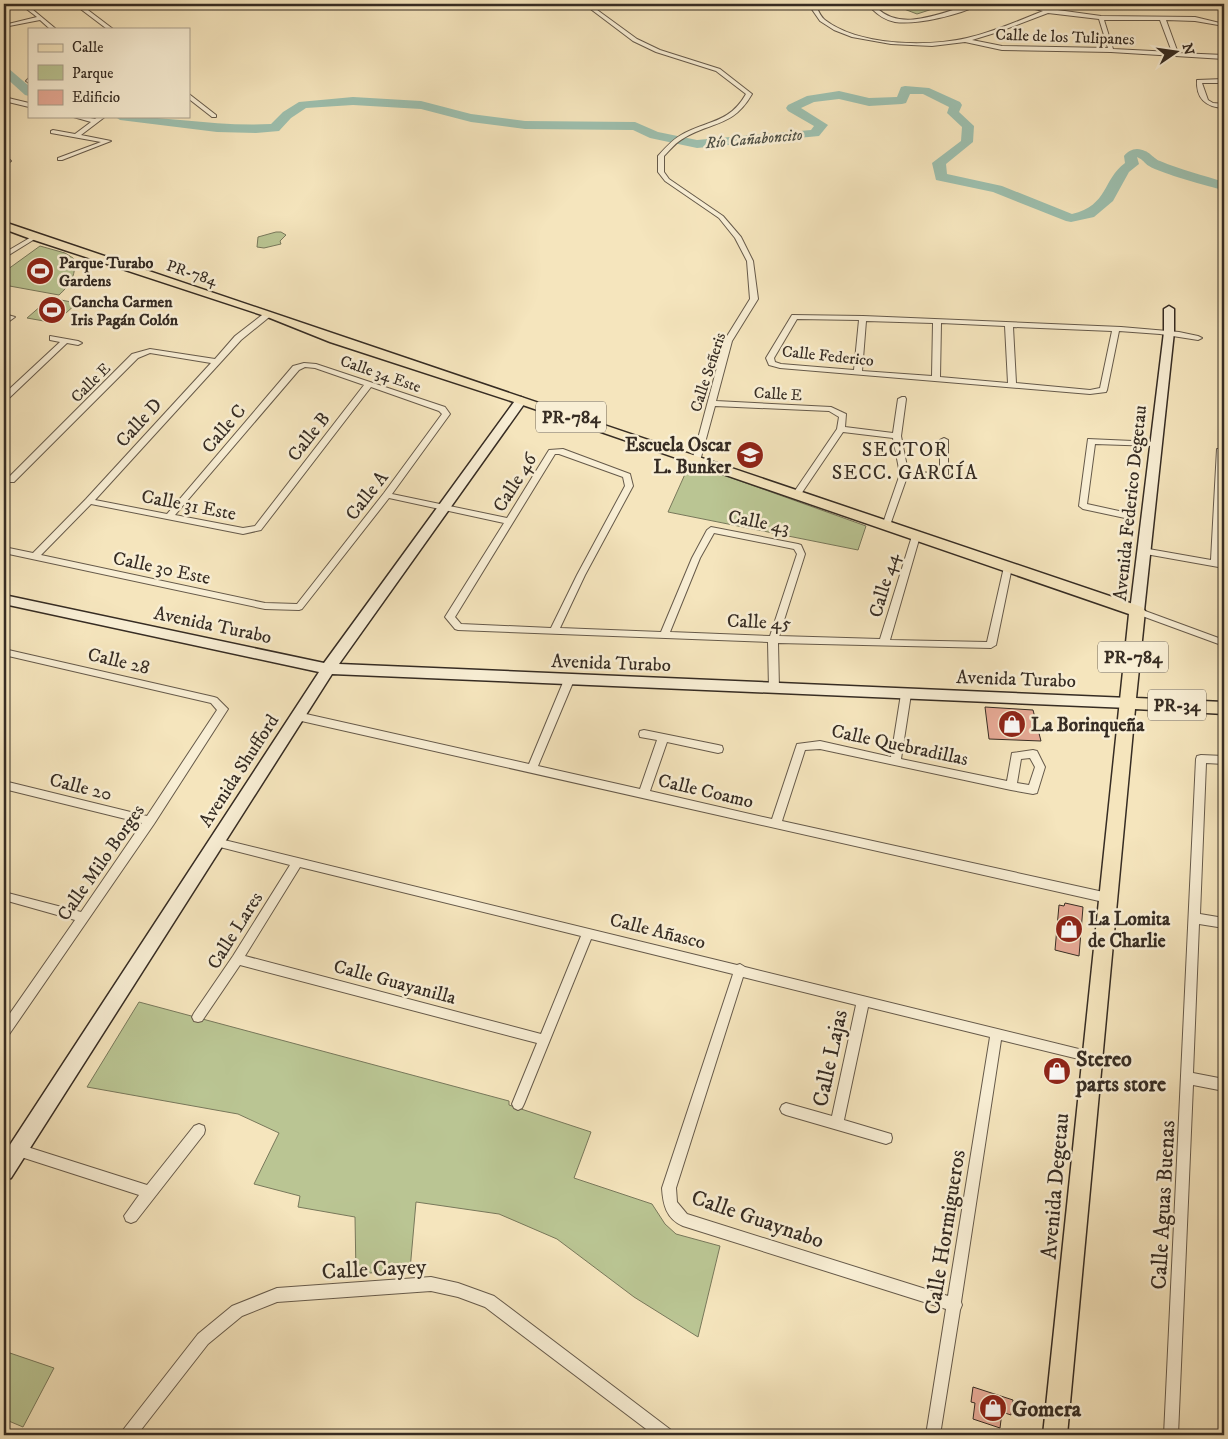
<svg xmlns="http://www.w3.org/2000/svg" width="1228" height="1439" font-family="'IM FELL DW Pica',serif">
<rect width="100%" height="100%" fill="#f5e5bd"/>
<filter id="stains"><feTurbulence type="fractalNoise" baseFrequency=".004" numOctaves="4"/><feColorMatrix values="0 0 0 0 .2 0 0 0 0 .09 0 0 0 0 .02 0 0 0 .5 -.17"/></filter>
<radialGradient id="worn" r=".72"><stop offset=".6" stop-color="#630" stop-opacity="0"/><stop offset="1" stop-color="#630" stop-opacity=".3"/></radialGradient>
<g fill="#bac593" stroke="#78785b">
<polygon points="891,4 954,4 948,6 945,5 917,14"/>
<polygon points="276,232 281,232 286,235 280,241 281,244 264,248 257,247 258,237"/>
<path d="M40,246l25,7 8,5c5,15 -3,27 -14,37l-55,-10v-13z"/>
<polygon points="50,298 77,303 55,323 27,318"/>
<polygon points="690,463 866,526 858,550 668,512"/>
<polygon points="139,1002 509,1101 509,1105 591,1132 574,1178 652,1204 665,1224 676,1234 720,1246 698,1337 634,1297 557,1239 499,1214 416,1202 410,1270 356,1274 355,1217 298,1207 300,1196 254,1184 279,1133 238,1114 87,1087"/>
<polygon points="4,1351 54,1368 23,1427 4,1419"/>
</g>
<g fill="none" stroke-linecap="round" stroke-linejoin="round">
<g fill="#9dbfae" fill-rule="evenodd">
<polygon points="4,67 8,68 29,86 29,96 25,95 4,76"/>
<path d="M905,86l24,2 31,14 2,3 -3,7 15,14 -1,16 -27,22 1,10 55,12 70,28c37,-9 30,-34 53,-51l-1,-7c3,-4 8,-7 13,-7 13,1 15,9 23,12 21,9 43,14 64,21v8c-14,-3 -64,-17 -75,-24 -5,-3 -5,-6 -12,-9l2,7 -10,8 -16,29 -19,16 -23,5 -5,-1 -73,-29 -57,-12 -4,-17 29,-22 1,-14 -15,-14 2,-6 -26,-13h-13l-4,9 -4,1 -33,2 -30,-7 -25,3 -13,6 27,17 -9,11 -122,12 -47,-10 -17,-8 -108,-1 -54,-7 -50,-13 -68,-4 -47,3 -15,10 -12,13 -23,2 -39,-1 -97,-12 -6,-4c53,0 104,11 157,8l12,-12 16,-10 54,-5 68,4 50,13 54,7 110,1 23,10 39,8 114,-10 3,-4 -26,-15 -2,-3 2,-3 19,-9 32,-5 30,7 28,-1 4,-10z"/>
</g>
</g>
<g fill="#e7aa96" stroke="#362c23">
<polygon points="985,707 1033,710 1041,741 989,739"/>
<polygon points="1065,903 1083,907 1079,956 1055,950 1059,905 1064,906"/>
<polygon points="973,1387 1013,1400 1011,1415 1002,1412 1000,1428 973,1419 975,1403 971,1402"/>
</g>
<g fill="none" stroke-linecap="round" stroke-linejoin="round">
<g stroke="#665a4a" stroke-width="2">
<g id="street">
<polygon points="4,4 13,4 4,7"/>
<polygon points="20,4 26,4 56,29 50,29 40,20 4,27 4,25 37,17"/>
<polygon points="74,4 80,4 113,29 107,29"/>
<path d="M584,4h5l48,35 23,11 60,19 32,25c-19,33 -39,27 -68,44 -8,4 -14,12 -20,18v16l5,7 54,37 18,21 12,24 5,38 -26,42 -16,60 115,6 15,7 -1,13 48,6 5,-34 4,-2h3l1,2 -5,37 7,36 32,1v-33l4,-2 4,2v36l-4,2 -37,-1 -18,51h-6l-1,-2 18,-52 -7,-36 -50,-6 -44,65 -3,1 -4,-3 45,-66 2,-12 -10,-6 -114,-5 -15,55 -4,2 -4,-2 32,-120 26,-42 -3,-38 -12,-23 -16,-20 -54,-37 -7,-9v-16c7,-8 14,-16 23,-21 26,-15 48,-11 65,-41l-30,-23 -60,-19 -23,-11z"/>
<path d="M813,4h4v4c2,4 4,9 8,12 34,26 102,27 142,18 26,-6 51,-17 76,-27l-28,-7 86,12 94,1 29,7v2l-29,-5 -29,-1 12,33 46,2v4l-113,-7 -109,-2 -37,-8 -33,4 -41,-2 -39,-7 -18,-7 -14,-9 -9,-13zM1048,13l51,6 9,29 -106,-2 -30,-6 26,-8zM1104,20h56l12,32 -59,-3z"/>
<path d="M875,4h4l-2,4c20,20 51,10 76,2 9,-2 17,-7 27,-6 -19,11 -64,21 -85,18 -10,-2 -17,-7 -24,-14z"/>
<polygon points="29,78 29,83 26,81"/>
<path d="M1224,79v4h-22l6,17 5,3 11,1v4c-18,-1 -28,-9 -27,-28z"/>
<polygon points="189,94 216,115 216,117 212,117 189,99"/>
<polygon points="4,97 29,103 29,107 4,101"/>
<polygon points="70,116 81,116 95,119 99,116 106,116 81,135 111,141 62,160 58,160 58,158 101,142 51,133 51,131 53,130 75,134 91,122"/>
<polygon points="4,155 11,161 4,166"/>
<polygon points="33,236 38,237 4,258 4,253"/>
<path d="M266,312l7,2 -32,26 -146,160 72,14 126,-148 11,-3 12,1 129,43 5,7 -58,80 115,24 42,-68 14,-1 67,25 3,12 -48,89 -25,53 101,4 31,-74 15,-28 4,-3 87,17 3,1 4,9 -26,82 101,3 32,-103 4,-3 4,3 -30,104 97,2 17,-75 4,-3 4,3 -16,78 -5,3 -213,-5 1,46 -5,3 -5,-3 -1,-47 -310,-12 -3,-1 -10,-12 59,-94 -115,-25 -87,111 -3,1 -34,-1 -261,-56v-6l29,6 53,-54 125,-136 -61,-10 -12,5 -124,124h-10v-4l5,-1 123,-123 18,-5 65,10 20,-23zM305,367l10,1 49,17 -109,141 -12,2 -68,-13 124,-145zM371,387l68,24 3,3 -58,79 -87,111 -32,-1 -224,-48 50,-51 152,30 18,-4zM555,454h4l64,23 2,9 -48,89 -26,53 -90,-4 -6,-7zM714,533l80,16 3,5 -27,82 -100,-4 30,-74z"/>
<polygon points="8,315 15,317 4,325 4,319"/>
<path d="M792,315l71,1 258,11 58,5 19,4 4,2 -4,2 -38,-6 -41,-3 -12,59 -1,2 -16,2 -310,-26 -11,-3 -3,-7zM797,319l62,1 -5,50 -73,-6 -6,-2 -1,-4zM866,321l67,2 -1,53 -70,-5zM941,323l64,3 3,57 -68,-6zM1013,327l99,4 -12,57 -10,2 -74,-7z"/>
<polygon points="50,336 78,341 82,343 78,345 67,343 7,400 4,400 4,394 60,342 50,340"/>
<polygon points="1088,439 1155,442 1159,444 1155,446 1095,444 1087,504 1128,513 1129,515 1128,517 1125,518 1083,509 1079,506"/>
<polygon points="1217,449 1224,449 1220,561 1224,562 1224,568 1140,553 1139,551 1143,548 1211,560"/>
<polygon points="1137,608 1224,640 1224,646 1134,613 1132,611 1134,609"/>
<polygon points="4,649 214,697 217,698 228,709 154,824 8,1036 4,1037 4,1022 75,920 4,900 4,892 81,912 142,823 4,789 4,781 147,816 217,710 211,703 4,655"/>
<path d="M569,677l5,3 -36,86 102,23 17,-49 -17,-3 -1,-3 1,-3 4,-1 74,15 4,1 1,3 -1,3 -4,1 -51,-11 -17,49 122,28 25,-75 23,-3 71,16 10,-63 5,-3 3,1 2,2 -10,65 106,22 5,-28 21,-3 4,1 8,16 -8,26 -4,1 -22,-4 -191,-41 -15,1 -23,71 326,72 4,2 2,3 -2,3 -4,2 -811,-183 -5,-4 5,-4 232,52 35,-84zM1030,758l5,9 -6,18 -12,-2 4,-24z"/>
<polygon points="1201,755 1224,756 1224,764 1206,763 1200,914 1224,918 1224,928 1199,924 1193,1073 1224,1079 1224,1091 1193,1085 1178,1435 1164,1435 1196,759 1197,756"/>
<path d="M216,838l521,127 3,-1 5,3 350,86 2,4 -2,4 -4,1 -90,-22 -40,262 1,3 -2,5 -20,125h-14l20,-126 -263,-83c-17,-7 -20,-22 -21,-38l71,-214 -142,-35 -67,165 -2,4 -4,2 -4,-2 -2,-4 25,-61 -297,-78 -38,56 -4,1 -4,-1 -2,-4 2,-4 39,-57 57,-91 -78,-20 -1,-3 1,-3zM300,867l281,69 -40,98 -296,-78zM743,977l113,28 -24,111 -46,-13 -4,2 -2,4 2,4 4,2 100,29 5,-2 1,-4 -1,-4 -47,-14 24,-113 122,30 -42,259 -261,-82 -10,-12 -1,-14z"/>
<polygon points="199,1124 204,1126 205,1130 204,1134 136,1221 131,1223 126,1221 124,1216 139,1195 18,1156 13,1154 12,1150 13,1146 18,1144 147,1185 194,1126"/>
<polygon points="431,1277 458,1283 494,1296 671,1430 673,1435 654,1435 485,1307 458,1297 431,1291 277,1302 242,1316 208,1344 137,1435 121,1435 123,1430 198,1334 232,1306 277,1288"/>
</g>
</g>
<g stroke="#362c23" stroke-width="3">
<g id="secondary">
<polygon points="1192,4 1224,5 1224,9 1196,6"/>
<polygon points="1169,306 1174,309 1174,332 1144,611 1142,614 1132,614 1130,611 1164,332 1164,309"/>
<polygon points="521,397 527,400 339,664 1129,698 1134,699 1136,703 1134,707 1129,708 332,674 11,1178 4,1180 4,1154 319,672 4,604 4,595 324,663 517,398"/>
</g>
</g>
<g stroke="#362c23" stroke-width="3">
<polygon id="primary" points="4,222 1142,607 1145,611 1136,698 1224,702 1224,714 1135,709 1067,1435 1043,1435 1129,614 517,403 330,342 265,316 31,239 4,229"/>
</g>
<use href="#street" fill="#f8eed4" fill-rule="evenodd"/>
<use href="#secondary" fill="#f8eed4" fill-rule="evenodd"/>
<use href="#primary" fill="#f5e5bd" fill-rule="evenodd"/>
</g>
<defs>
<g id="stadium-disc" transform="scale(1.4375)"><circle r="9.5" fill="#8f2418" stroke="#f8eed4"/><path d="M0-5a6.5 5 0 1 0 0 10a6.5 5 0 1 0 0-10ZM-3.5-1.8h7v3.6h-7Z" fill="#fff"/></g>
<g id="school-disc" transform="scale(1.4375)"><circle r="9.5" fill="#8f2418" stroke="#f8eed4"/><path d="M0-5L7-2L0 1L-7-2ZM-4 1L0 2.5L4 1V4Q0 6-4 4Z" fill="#fff"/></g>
<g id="shop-disc" transform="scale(1.4375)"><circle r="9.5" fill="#8f2418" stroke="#f8eed4"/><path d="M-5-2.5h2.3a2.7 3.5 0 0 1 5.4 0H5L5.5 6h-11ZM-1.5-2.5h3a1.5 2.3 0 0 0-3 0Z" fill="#fff"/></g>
</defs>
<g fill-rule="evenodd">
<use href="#stadium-disc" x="40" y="271"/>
<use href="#stadium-disc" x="52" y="310"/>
<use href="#school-disc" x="750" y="455"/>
<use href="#shop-disc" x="1012" y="724"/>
<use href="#shop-disc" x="1069" y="929"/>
<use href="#shop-disc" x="1057" y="1071"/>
<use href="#shop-disc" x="993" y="1408"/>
</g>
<g text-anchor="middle" stroke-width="5" stroke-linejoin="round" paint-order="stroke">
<g font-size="16" fill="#362c23" stroke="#f8eed4">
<text transform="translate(1065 36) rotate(2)" y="6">Calle de los Tulipanes</text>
<text transform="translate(192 272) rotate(18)" y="6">PR-784</text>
<text transform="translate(828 355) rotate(6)" y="6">Calle Federico</text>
<text transform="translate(707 372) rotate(-72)" y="6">Calle Señeris</text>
<text transform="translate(381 373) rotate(19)" y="6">Calle 34 Este</text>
<text transform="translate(90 382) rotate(-45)" y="6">Calle E</text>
<text transform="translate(778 393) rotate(3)" y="6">Calle E</text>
</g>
<g font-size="16" font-style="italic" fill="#505146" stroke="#f8eed4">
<text transform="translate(754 138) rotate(-5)" y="6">Río Cañaboncito</text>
</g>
<g font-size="16" font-weight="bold" fill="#362c23" stroke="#f8eed4" text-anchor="start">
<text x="59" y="268">Parque Turabo<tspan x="59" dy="18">Gardens</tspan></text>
<text x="71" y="307">Cancha Carmen<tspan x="71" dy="18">Iris Pagán Colón</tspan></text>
</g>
<g fill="#f8eed4" stroke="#706658" stroke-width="1">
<rect x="536" y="401.5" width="70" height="31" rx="4"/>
<rect x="1098" y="641.5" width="70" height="31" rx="4"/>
<rect x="1148" y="689.5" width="58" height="31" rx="4"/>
</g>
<g font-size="18" font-weight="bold" fill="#362c23">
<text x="571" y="423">PR-784</text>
<text x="1133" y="663">PR-784</text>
<text x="1177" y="711">PR-34</text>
</g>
<g font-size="19" fill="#362c23" stroke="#f8eed4">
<text transform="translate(138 422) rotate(-48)" y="7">Calle D</text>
<text transform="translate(223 428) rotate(-50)" y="7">Calle C</text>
<text transform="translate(308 436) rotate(-52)" y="7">Calle B</text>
<text transform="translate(514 482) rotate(-58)" y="7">Calle 46</text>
<text transform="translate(366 495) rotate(-52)" y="7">Calle A</text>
<text transform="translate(1129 503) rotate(-84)" y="7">Avenida Federico Degetau</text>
<text transform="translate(189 504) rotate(11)" y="7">Calle 31 Este</text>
<text transform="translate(759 521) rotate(11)" y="7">Calle 43</text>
<text transform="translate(162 567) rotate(12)" y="7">Calle 30 Este</text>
<text transform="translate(883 585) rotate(-74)" y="7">Calle 44</text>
<text transform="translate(759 621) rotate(2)" y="7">Calle 45</text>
<text transform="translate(213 624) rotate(12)" y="7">Avenida Turabo</text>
<text transform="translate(119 660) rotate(13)" y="7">Calle 28</text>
<text transform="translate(611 662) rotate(2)" y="7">Avenida Turabo</text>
<text transform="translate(1016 678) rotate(2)" y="7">Avenida Turabo</text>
<text transform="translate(900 744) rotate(12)" y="7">Calle Quebradillas</text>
<text transform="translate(238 770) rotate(-57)" y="7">Avenida Shufford</text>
<text transform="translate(81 786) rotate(14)" y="7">Calle 20</text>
<text transform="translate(706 790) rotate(13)" y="7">Calle Coamo</text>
<text transform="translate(100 862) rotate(-55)" y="7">Calle Milo Borges</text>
<text transform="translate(234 930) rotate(-58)" y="7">Calle Lares</text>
<text transform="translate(658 930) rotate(14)" y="7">Calle Añasco</text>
<text transform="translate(395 981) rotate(15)" y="7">Calle Guayanilla</text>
</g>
<g font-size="19" font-weight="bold" fill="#362c23" stroke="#f8eed4" text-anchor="start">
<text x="731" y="451" text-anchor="end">Escuela Oscar<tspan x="731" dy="22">L. Bunker</tspan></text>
<text x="1031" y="731">La Borinqueña</text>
<text x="1088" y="925">La Lomita<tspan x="1088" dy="22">de Charlie</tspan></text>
</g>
<g font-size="20" letter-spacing="1" fill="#362c23" stroke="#f8eed4">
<text x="905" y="456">SECTOR<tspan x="905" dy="23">SECC. GARCÍA</tspan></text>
</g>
<g font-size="22" fill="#362c23" stroke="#f8eed4">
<text transform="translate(829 1058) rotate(-78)" y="8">Calle Lajas</text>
<text transform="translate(1054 1186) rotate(-85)" y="8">Avenida Degetau</text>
<text transform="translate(1162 1205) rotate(-87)" y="8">Calle Aguas Buenas</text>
<text transform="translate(758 1218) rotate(19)" y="8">Calle Guaynabo</text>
<text transform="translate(944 1232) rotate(-81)" y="8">Calle Hormigueros</text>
<text transform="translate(374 1268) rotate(-3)" y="8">Calle Cayey</text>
</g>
<g font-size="22" font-weight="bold" fill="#362c23" stroke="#f8eed4" text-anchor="start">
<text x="1076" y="1066">Stereo<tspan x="1076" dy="25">parts store</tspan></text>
<text x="1012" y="1416">Gomera</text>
</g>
</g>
<rect width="1228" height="1439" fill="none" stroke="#f5e5bd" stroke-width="20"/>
<rect x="5" y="5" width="1218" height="1429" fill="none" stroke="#362c23" stroke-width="2.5"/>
<rect x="10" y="10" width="1208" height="1419" fill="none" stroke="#362c23"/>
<rect x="28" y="28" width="162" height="90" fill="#f8eed4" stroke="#aaa08d"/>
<rect x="38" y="44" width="25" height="8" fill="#f5e5bd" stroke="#aaa08d"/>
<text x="72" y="52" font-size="15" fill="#362c23">Calle</text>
<rect x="38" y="65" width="25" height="15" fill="#bac593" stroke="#aaa08d"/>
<text x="72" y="78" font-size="15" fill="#362c23">Parque</text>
<rect x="38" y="90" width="25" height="15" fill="#e7aa96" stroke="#aaa08d"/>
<text x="72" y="102" font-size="15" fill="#362c23">Edificio</text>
<g transform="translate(1176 52) rotate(77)" stroke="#f8eed4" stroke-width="4" paint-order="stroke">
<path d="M0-4L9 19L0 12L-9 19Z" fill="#362c23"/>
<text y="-8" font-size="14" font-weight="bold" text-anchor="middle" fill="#362c23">N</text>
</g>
<rect width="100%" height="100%" filter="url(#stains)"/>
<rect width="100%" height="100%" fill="url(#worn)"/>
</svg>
